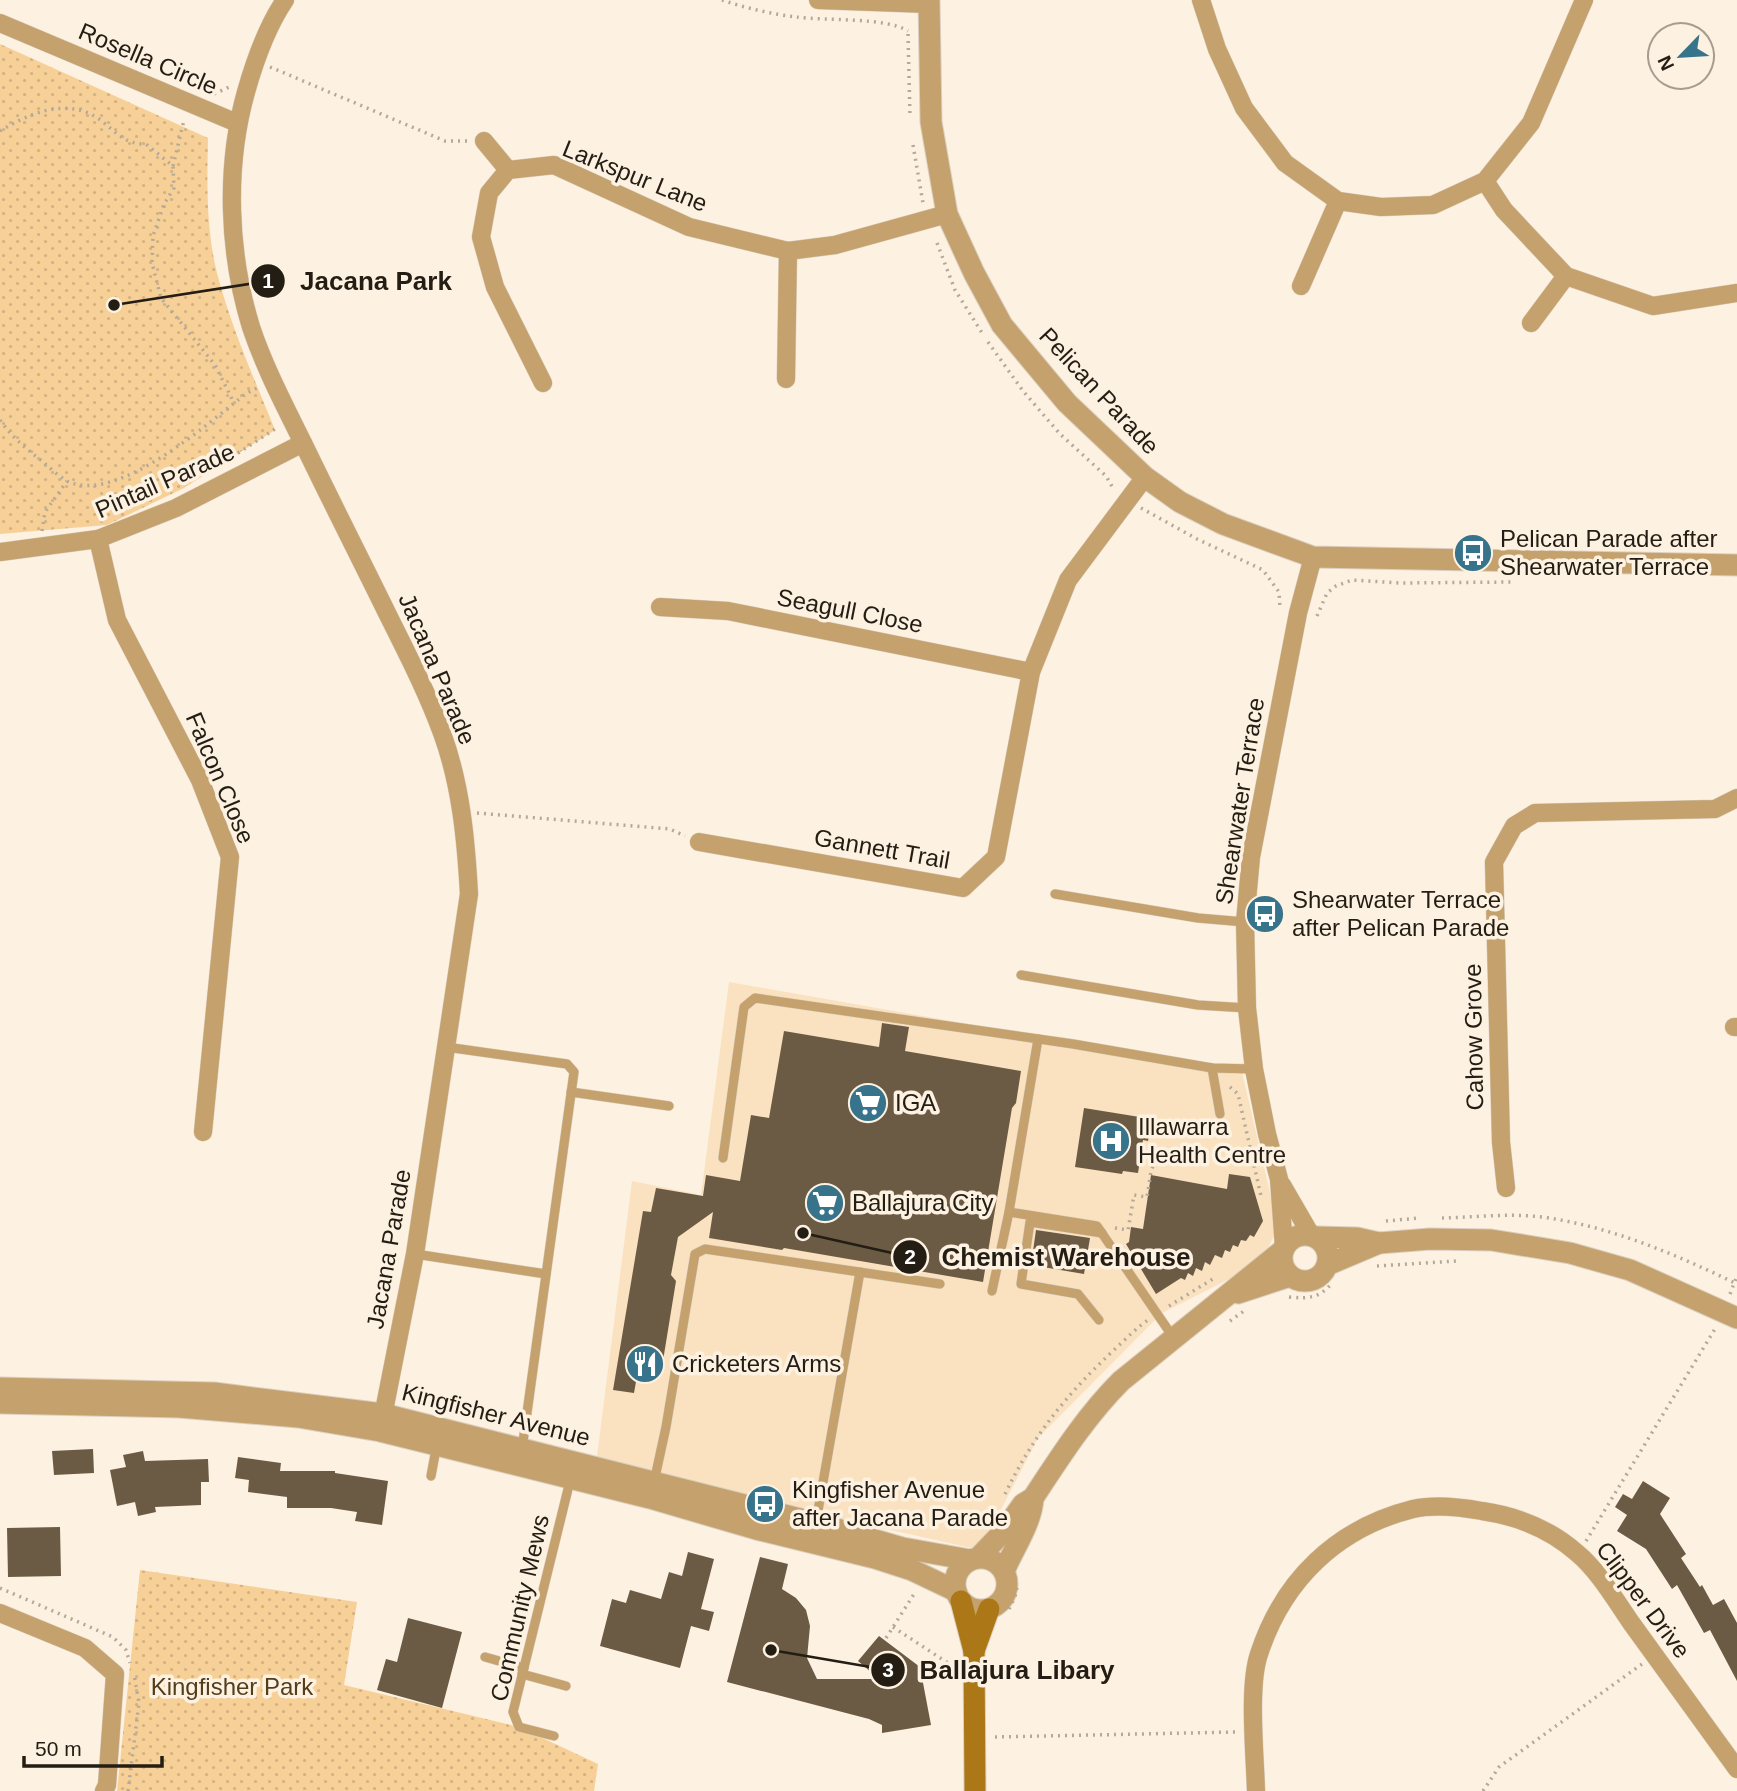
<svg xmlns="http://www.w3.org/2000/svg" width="1737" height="1791" font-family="Arial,sans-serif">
<defs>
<pattern id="green-dots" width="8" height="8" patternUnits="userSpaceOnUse" patternTransform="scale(1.75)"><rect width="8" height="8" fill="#f7d098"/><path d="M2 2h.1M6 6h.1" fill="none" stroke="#d3b282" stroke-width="1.8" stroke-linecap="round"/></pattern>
</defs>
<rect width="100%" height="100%" fill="#fdf1e1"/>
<polygon fill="#fae2c1" points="729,982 1242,1072 1278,1227 1261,1263 1162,1313 1038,1438 980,1550 596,1464 632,1181 701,1195"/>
<g fill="url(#green-dots)">
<path d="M0,44l208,94c-1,44 -2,91 9,135 14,54 37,105 58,157l-91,58 -77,37 -107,9z"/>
<polygon points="140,1570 357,1602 344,1685 519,1727 598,1764 594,1791 117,1791"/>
</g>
<g fill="#6c5b44">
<polygon points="882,1023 909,1027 905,1051 1021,1071 1016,1103 1012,1108 983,1282 784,1248 782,1250 709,1238 713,1212 678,1237 671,1275 676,1281 661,1373 651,1379 637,1376 634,1393 613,1390 643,1211 651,1212 656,1188 703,1196 706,1175 740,1181 751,1115 769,1118 784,1031 879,1047"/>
<polygon points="1084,1108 1152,1119 1148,1141 1143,1140 1138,1173 1123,1171 1122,1174 1075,1167"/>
<polygon points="1229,1174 1250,1177 1263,1221 1254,1237 1250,1235 1246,1241 1241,1240 1238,1247 1233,1245 1230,1252 1225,1250 1222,1258 1215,1255 1210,1265 1205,1262 1202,1271 1196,1268 1193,1276 1188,1273 1185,1280 1181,1278 1156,1294 1126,1244 1129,1242 1131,1227 1143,1229 1151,1175 1227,1189"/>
<polygon points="1036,1230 1090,1238 1084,1274 1031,1265"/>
<polygon points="93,1449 94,1473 54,1475 52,1451"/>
<polygon points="143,1451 145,1461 208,1459 209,1482 201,1482 201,1505 155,1507 156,1512 138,1516 135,1502 117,1506 110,1470 126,1467 123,1455"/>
<polygon points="238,1457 281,1463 280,1471 335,1471 335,1473 388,1481 382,1525 355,1521 357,1512 331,1508 287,1508 287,1497 248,1492 249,1480 235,1478"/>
<polygon points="1643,1481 1670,1498 1660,1514 1686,1554 1681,1558 1700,1587 1702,1585 1713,1605 1724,1599 1737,1623 1737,1681 1710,1630 1704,1633 1677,1585 1672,1589 1646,1549 1617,1531 1627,1515 1615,1507 1623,1494 1632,1499"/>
<polygon points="60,1527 61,1576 8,1577 7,1528"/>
<polygon points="688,1552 714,1559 701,1609 714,1612 709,1631 691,1626 680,1668 600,1646 612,1599 626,1603 630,1590 661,1599 669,1572 682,1576"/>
<polygon points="760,1557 788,1564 782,1589 796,1598 806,1610 810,1626 807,1658 817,1679 879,1679 858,1661 879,1636 920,1667 931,1725 882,1733 882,1725 869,1719 727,1682"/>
<polygon points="408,1618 462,1632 442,1708 377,1690 386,1659 397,1662"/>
</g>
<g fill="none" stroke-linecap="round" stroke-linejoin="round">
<g stroke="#dacfc0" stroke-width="10">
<g id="service">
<polyline points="1055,894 1198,918 1245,922"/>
<polyline points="1021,975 1198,1005 1247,1008"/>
<polyline points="446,1047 567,1064 574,1072 522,1449"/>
<polyline points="1212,1068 1220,1114"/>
<polyline points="571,1092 669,1106"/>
<polyline points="723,1158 744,1007 755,998 1073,1044 1212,1068 1254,1069"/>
<polyline points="1009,1212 1097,1226 1173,1337"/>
<polyline points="415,1254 546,1274"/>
<polyline points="992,1291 1009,1212 1038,1039"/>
<polyline points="1099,1320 1078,1294 1021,1284 1030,1222 1102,1233"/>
<polyline points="431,1476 437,1444"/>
<polyline points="654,1482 666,1427 695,1254 705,1249 940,1284"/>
<polyline points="816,1522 860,1272"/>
<polyline points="485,1657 524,1668"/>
<polyline points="522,1674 566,1686"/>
<polyline points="554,1736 519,1727 513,1712 571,1477"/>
</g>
</g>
<g stroke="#dacfc0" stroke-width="19">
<g id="minor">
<path d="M285,0c-19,28 -30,60 -39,92 -21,75 -18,160 5,235 14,42 35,81 54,120 27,56 55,111 82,166 20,40 40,79 55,120 19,52 24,107 27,161l-54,360 -34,172"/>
<polyline points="818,0 928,4"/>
<polyline points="1201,0 1217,49 1244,108 1285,163 1338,201 1381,207 1433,205 1485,181 1531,123 1584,0"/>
<polyline points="0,23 237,123"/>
<polyline points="484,141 508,170"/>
<polyline points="1485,181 1504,210 1566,276 1653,306 1737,293"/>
<polyline points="1301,286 1338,201"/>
<polyline points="1531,323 1566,276"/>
<polyline points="786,379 788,251"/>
<polyline points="543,383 495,287 481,237 489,193 508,170 554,165 689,227 788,251 835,245 947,214"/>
<polyline points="98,539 117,620 200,780 230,857 203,1132"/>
<polyline points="0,552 98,539 176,508 303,443"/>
<polyline points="660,607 728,611 1031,672"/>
<polyline points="699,842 963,888 996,857 1031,672 1068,580 1145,477"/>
<polyline points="1734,1027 1737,1027"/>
<polyline points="1282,1185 1311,1235"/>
<polyline points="1506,1188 1501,1142 1494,862 1514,826 1535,813 1715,809 1737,798"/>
<polyline points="1284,1248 1279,1179 1267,1134 1254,1069 1247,1008 1245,922 1251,857 1298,613 1313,557"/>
<polyline points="0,1613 85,1648 115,1674 107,1785 104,1791"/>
<path d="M1256,1791c-1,-36 -8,-105 3,-137 24,-74 78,-126 154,-145 22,-5 47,-2 69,2 34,5 68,18 95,42 21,17 39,48 55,71 35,48 70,97 105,145"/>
</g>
</g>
<g stroke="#dacfc0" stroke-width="23">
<g id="tertiary">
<polyline points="929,0 931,122 947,214 974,273 1002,325 1067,403 1145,477 1180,502 1223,524 1313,557 1737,565"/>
<circle cx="1305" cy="1258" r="23"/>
<polyline points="1317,1237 1357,1238 1379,1243 1430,1239 1491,1240 1570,1253 1630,1270 1737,1318"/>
<polyline points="1327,1265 1379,1243"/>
<polyline points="1238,1293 1290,1276"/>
<polyline points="0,1388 214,1393 383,1414 816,1523 903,1548 970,1560"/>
<polyline points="0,1403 179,1407 298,1417 380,1431 650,1498 756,1529 875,1558 912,1570 956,1591"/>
<path d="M979,1557l24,-25 20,-28 10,-6c27,-41 53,-82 88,-117l161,-130"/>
<circle cx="981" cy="1584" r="26"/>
<path d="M1004,1571c10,-23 28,-49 29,-73"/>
</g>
</g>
<g stroke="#dacfc0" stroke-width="23">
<g id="secondary">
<polyline points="961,1601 974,1651 975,1791"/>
<polyline points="974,1651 989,1609"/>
</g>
</g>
<g stroke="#b3a99b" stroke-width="3.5" stroke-dasharray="2 5" stroke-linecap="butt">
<path d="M722,0c23,8 50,14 74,17 29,4 90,0 112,14"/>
<polyline points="908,34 910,117"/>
<polyline points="270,67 445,141 468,141"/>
<polyline points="214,94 229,87"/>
<path d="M0,131c30,-18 66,-34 99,-12 16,12 26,26 47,25l27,22 1,22 -10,16 -11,32 -1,27 9,35 54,67 19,38"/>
<polyline points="913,145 923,203"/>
<polyline points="173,166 184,120"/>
<polyline points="937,243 955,290 984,336"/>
<polyline points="988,342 1023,391 1060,434 1106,476 1114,490"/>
<path d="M0,420c12,17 25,28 42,41 7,6 16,15 25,20 50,25 143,-60 180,-88l10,-5"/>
<polyline points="232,457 275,429"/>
<polyline points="1141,508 1197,539 1263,570 1279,592 1280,608"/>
<polyline points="42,531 45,512 67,481"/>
<polyline points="1317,616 1327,593 1336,586 1352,580 1400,583 1514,582"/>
<polyline points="477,813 670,829 685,836"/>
<polyline points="1230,1087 1238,1094 1261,1196"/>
<path d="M1442,1218c37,-1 76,-6 113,1 64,11 124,37 182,65"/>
<polyline points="1386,1221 1420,1218"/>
<polyline points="1115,1228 1128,1230 1134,1195 1147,1197 1151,1171 1158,1155"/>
<polyline points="1377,1266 1456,1261"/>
<polyline points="1730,1294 1737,1276"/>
<path d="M1289,1297c19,2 31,1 43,-14"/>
<polyline points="1169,1306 1216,1277"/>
<polyline points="1230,1321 1244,1311"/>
<path d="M1005,1494c29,-60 62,-100 110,-145 11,-10 21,-21 33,-29"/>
<polyline points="1586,1541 1715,1329"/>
<polyline points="0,1588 113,1637 126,1650 130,1663"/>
<polyline points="1009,1609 1015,1597 1018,1583"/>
<polyline points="893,1627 954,1667"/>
<polyline points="886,1638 916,1591"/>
<polyline points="995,1737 1235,1732"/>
<polyline points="128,1791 139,1703 134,1674"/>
<polyline points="1483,1791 1499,1767 1642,1664"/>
</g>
<use href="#service" stroke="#c4a16d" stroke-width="9"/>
<use href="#minor" stroke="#c4a16d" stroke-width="18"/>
<use href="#tertiary" stroke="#c4a16d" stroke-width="21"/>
<use href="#secondary" stroke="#ac7716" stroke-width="21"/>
</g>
<defs>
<g id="bus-disc" transform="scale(2.0125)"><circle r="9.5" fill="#37738a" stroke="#fdf1e1"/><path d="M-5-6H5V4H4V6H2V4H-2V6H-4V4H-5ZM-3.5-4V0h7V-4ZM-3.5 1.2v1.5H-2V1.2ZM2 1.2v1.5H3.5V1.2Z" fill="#fff"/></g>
<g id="supermarket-disc" transform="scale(2.0125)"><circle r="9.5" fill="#37738a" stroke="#fdf1e1"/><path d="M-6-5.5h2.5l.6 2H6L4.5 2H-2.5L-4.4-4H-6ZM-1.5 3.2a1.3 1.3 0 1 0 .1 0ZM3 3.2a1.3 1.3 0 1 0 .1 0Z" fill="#fff"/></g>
<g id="hospital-disc" transform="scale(2.0125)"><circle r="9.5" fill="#37738a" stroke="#fdf1e1"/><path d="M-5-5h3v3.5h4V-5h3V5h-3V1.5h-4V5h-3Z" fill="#fff"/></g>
<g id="restaurant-disc" transform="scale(2.0125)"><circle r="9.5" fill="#37738a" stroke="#fdf1e1"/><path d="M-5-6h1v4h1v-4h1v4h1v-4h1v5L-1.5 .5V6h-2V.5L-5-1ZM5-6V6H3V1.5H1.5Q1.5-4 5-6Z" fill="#fff"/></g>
</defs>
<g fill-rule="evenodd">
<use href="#bus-disc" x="1473" y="553"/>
<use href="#bus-disc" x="1265" y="914"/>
<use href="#supermarket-disc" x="868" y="1103"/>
<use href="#hospital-disc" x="1111" y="1141"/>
<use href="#supermarket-disc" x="825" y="1203"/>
<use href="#restaurant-disc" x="645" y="1364"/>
<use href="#bus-disc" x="765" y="1504"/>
</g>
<g text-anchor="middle" stroke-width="7" stroke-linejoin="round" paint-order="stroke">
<g font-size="24" fill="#231d13" stroke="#fdf1e1">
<text transform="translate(148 59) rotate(23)" y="8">Rosella Circle</text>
<text transform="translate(635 176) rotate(22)" y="8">Larkspur Lane</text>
<text transform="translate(1099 391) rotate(47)" y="8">Pelican Parade</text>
<text transform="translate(165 481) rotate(-24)" y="8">Pintail Parade</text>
<text transform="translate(850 611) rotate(11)" y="8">Seagull Close</text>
<text transform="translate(437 669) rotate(67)" y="8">Jacana Parade</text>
<text transform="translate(220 778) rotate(67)" y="8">Falcon Close</text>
<text transform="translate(1240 801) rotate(-81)" y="8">Shearwater Terrace</text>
<text transform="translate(882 849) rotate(10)" y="8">Gannett Trail</text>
<text transform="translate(1474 1037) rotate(-91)" y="8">Cahow Grove</text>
<text transform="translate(389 1249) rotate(-80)" y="8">Jacana Parade</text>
<text transform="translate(496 1415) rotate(14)" y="8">Kingfisher Avenue</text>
<text transform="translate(1643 1600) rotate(53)" y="8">Clipper Drive</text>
<text transform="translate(520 1608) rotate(-77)" y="8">Community Mews</text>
</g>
<g font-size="24" fill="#231d13" stroke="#fdf1e1" text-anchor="start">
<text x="1500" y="547">Pelican Parade after<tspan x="1500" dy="28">Shearwater Terrace</tspan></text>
<text x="1292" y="908">Shearwater Terrace<tspan x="1292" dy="28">after Pelican Parade</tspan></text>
<text x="895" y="1111">IGA</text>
<text x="1138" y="1135">Illawarra<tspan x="1138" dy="28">Health Centre</tspan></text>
<text x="852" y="1211">Ballajura City</text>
<text x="672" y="1372">Cricketers Arms</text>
<text x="792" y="1498">Kingfisher Avenue<tspan x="792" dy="28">after Jacana Parade</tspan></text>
</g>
<g font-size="24" fill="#543d1a" stroke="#fdf1e1">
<text x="232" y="1695">Kingfisher Park</text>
</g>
</g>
<path fill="none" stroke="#231d13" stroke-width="2.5" d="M114 305L268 281M803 1233L910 1257M771 1650L888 1670"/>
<g fill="#231d13" stroke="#fdf1e1" stroke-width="2.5">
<circle cx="114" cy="305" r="7"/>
<circle cx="803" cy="1233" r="7"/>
<circle cx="771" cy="1650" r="7"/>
<circle cx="268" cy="281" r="18"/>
<circle cx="910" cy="1257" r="18"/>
<circle cx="888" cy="1670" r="18"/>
</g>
<g font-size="21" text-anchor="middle" font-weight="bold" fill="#fff">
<text x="268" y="288">1</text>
<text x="910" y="1264">2</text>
<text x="888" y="1677">3</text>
</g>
<g font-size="26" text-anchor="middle" font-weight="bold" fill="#231d13" stroke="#fdf1e1" stroke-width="7" stroke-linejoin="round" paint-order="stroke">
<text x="376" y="290">Jacana Park</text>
<text x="1066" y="1266">Chemist Warehouse</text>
<text x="1017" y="1679">Ballajura Libary</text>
</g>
<g transform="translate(1681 56) rotate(245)"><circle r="33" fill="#fdf1e1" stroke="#a69c8f" stroke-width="2"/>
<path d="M0-5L12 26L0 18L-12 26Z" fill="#37738a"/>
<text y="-10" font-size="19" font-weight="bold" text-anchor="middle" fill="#231d13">N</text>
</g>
<path d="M24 1756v10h138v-10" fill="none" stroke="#231d13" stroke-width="3.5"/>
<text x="35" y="1756" font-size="21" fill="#231d13" stroke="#fdf1e1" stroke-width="5" paint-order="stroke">50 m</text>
</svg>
